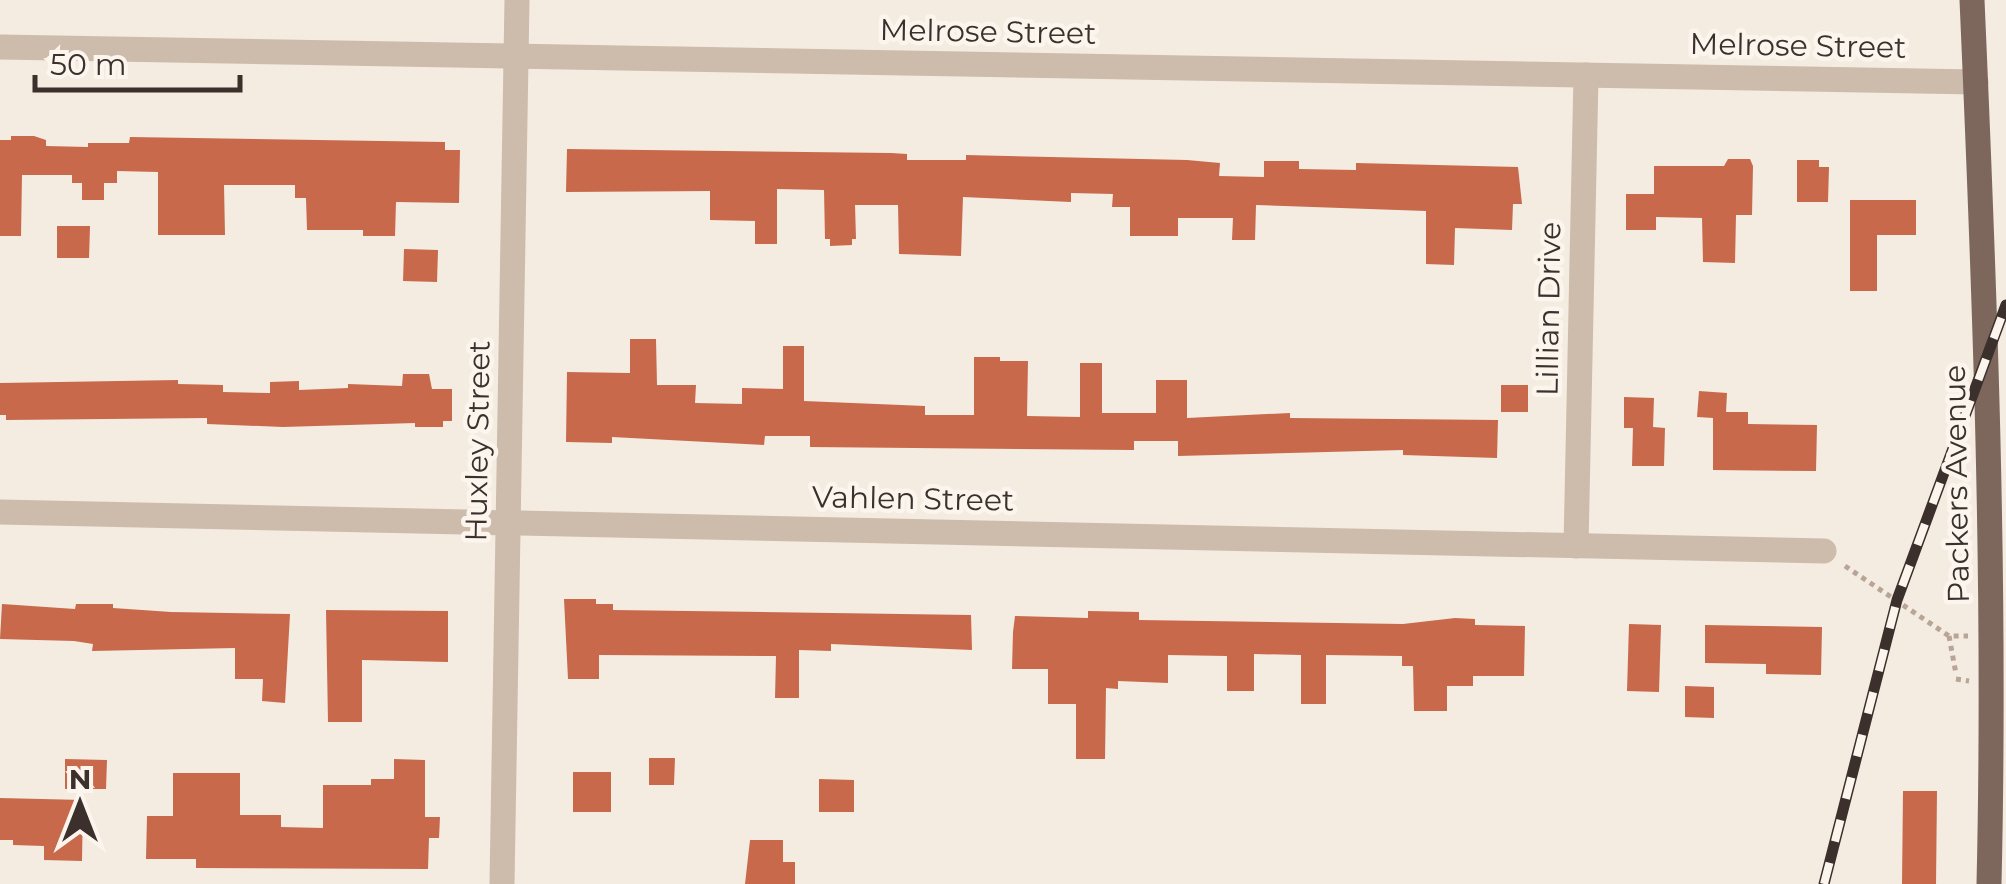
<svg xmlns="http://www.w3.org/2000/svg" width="2006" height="884" font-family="Montserrat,sans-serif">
<rect width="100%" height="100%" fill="#f4ebe1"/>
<g fill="#c8694b">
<polygon points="11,136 34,136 46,140 46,146 88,147 88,143 129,143 130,137 445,142 445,150 460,150 459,203 396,202 395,236 363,236 363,230 307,230 306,198 295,198 295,185 224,185 225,235 158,235 158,172 117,171 117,183 104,183 104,200 82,200 82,183 72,183 72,175 22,175 21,236 0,236 0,140 11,140"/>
<polygon points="567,149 891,153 907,154 907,160 966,160 966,155 1187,160 1220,163 1219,176 1264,177 1264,161 1299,161 1299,169 1356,170 1356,163 1518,167 1522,204 1513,204 1512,230 1455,228 1454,265 1426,264 1426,211 1256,205 1255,240 1232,240 1233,218 1178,218 1178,236 1130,236 1130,207 1112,207 1113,194 1071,193 1071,202 963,197 961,256 899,254 898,205 855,205 856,239 852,239 852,245 830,246 830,239 825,239 824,190 777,189 777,244 755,244 755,221 710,220 710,191 566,192"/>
<polygon points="1728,159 1750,159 1753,166 1752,215 1736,215 1735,263 1703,262 1702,218 1656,217 1656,230 1626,230 1626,194 1654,194 1654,166 1724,166"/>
<polygon points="1797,160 1819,160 1819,167 1829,167 1828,202 1797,202"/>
<polygon points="1850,200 1916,200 1916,235 1877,235 1877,291 1850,291"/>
<polygon points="57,226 90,226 89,258 57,258"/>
<polygon points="404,249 438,250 437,282 403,281"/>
<polygon points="630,339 656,339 657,385 696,385 695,403 742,404 742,388 783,389 783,346 804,346 804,401 925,406 925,415 974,415 974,357 1000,357 1000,361 1028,361 1027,416 1080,417 1080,363 1102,363 1102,413 1156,413 1156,380 1187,380 1187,418 1290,413 1290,418 1498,420 1497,458 1403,455 1403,450 1178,456 1178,441 1134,441 1134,450 810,447 810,436 765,436 764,445 612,437 612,443 566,442 567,372 630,373"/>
<polygon points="403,374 429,374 432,389 452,389 452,421 443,421 443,427 415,427 415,423 283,427 207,424 207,418 6,420 6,415 0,415 0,383 178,380 178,384 223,385 223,392 270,393 270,382 299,381 299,390 348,388 348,384 402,386"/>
<rect x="1501" y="385" width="27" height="27"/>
<polygon points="1699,391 1727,393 1726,412 1748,412 1748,424 1817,425 1816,471 1713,470 1713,418 1697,417"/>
<polygon points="1624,397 1654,398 1653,427 1665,428 1664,466 1632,466 1633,428 1624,428"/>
<polygon points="564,599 596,599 596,604 613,604 613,610 971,615 972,650 831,644 831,651 799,650 799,698 775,698 776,656 599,655 599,679 568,679"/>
<polygon points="2,604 75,609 76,604 113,604 113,608 171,612 290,614 285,703 262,701 263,679 235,679 235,648 92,651 93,644 74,641 0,639"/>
<polygon points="326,610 448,611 448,662 362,660 362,722 328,722"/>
<polygon points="1088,611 1139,612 1139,620 1403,624 1455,618 1475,619 1475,625 1525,626 1524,676 1473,676 1473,686 1447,686 1447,711 1414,711 1413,666 1402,666 1402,656 1326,655 1326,704 1301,704 1301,655 1254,654 1254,691 1227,691 1227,656 1168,655 1168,683 1118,681 1118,689 1106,688 1105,759 1076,759 1076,704 1048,704 1048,669 1012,669 1013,632 1015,616 1088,618"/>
<polygon points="1629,624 1661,625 1659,692 1627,691"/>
<polygon points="1705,625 1822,627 1821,675 1766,674 1766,664 1705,663"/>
<polygon points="1685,686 1714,687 1714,718 1685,717"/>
<polygon points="649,758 675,758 674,785 649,785"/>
<polygon points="65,759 107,760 106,789 65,789"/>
<polygon points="394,759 425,760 425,817 440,817 439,838 429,838 428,869 196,868 196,859 146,859 147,816 173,816 173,773 240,773 240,815 281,815 281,827 323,828 323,785 371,785 371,779 394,779"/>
<rect x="573" y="772" width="38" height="40"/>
<polygon points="819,779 854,780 854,812 819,812"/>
<polygon points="1903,791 1937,791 1936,884 1902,884"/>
<polygon points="0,798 83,800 82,861 44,860 44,846 13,845 13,840 0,840"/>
<polygon points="750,840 783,840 783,862 795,862 795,884 745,884"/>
</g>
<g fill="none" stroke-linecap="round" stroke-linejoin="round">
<g stroke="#b9a596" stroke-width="5" stroke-dasharray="5 5" stroke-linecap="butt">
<polyline points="1845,566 1949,636 1968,636"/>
<polyline points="1949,636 1956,674"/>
<polyline points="1956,679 1969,681"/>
</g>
<g stroke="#cdbbac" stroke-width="25">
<polyline points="0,47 1976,82"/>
<polyline points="0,512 1824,551"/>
<polyline points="1576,546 1586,75"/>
<polyline points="502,884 517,0"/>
</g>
<path stroke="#7d675c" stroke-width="25" d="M1972,0c13,295 24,589 17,884"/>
<g stroke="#3b302b" stroke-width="11">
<polyline id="rail" points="1824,884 1897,600 2006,305"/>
</g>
<use href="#rail" stroke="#fbf5ee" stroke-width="8" stroke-dasharray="22" stroke-linecap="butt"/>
</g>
<g text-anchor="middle" stroke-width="9" stroke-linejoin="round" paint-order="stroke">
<g font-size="30" fill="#3b302b" stroke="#fbf5ee">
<text transform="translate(988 32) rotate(1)" y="10">Melrose Street</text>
<text transform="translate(1798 46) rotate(1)" y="10">Melrose Street</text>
<text transform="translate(1549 309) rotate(-89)" y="10">Lillian Drive</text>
<text transform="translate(478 441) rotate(-89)" y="10">Huxley Street</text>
<text transform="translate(1957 484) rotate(-91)" y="10">Packers Avenue</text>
<text transform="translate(913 499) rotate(1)" y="10">Vahlen Street</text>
</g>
</g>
<g transform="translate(80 804)" stroke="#fbf5ee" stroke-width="8" paint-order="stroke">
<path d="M0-8L18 38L0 25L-18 38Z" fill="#3b302b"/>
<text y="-15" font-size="28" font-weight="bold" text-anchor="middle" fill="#3b302b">N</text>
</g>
<path d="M35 75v15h205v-15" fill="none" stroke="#3b302b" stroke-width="5"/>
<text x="50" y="75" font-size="30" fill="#3b302b" stroke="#fbf5ee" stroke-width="8" paint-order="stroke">50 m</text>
</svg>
